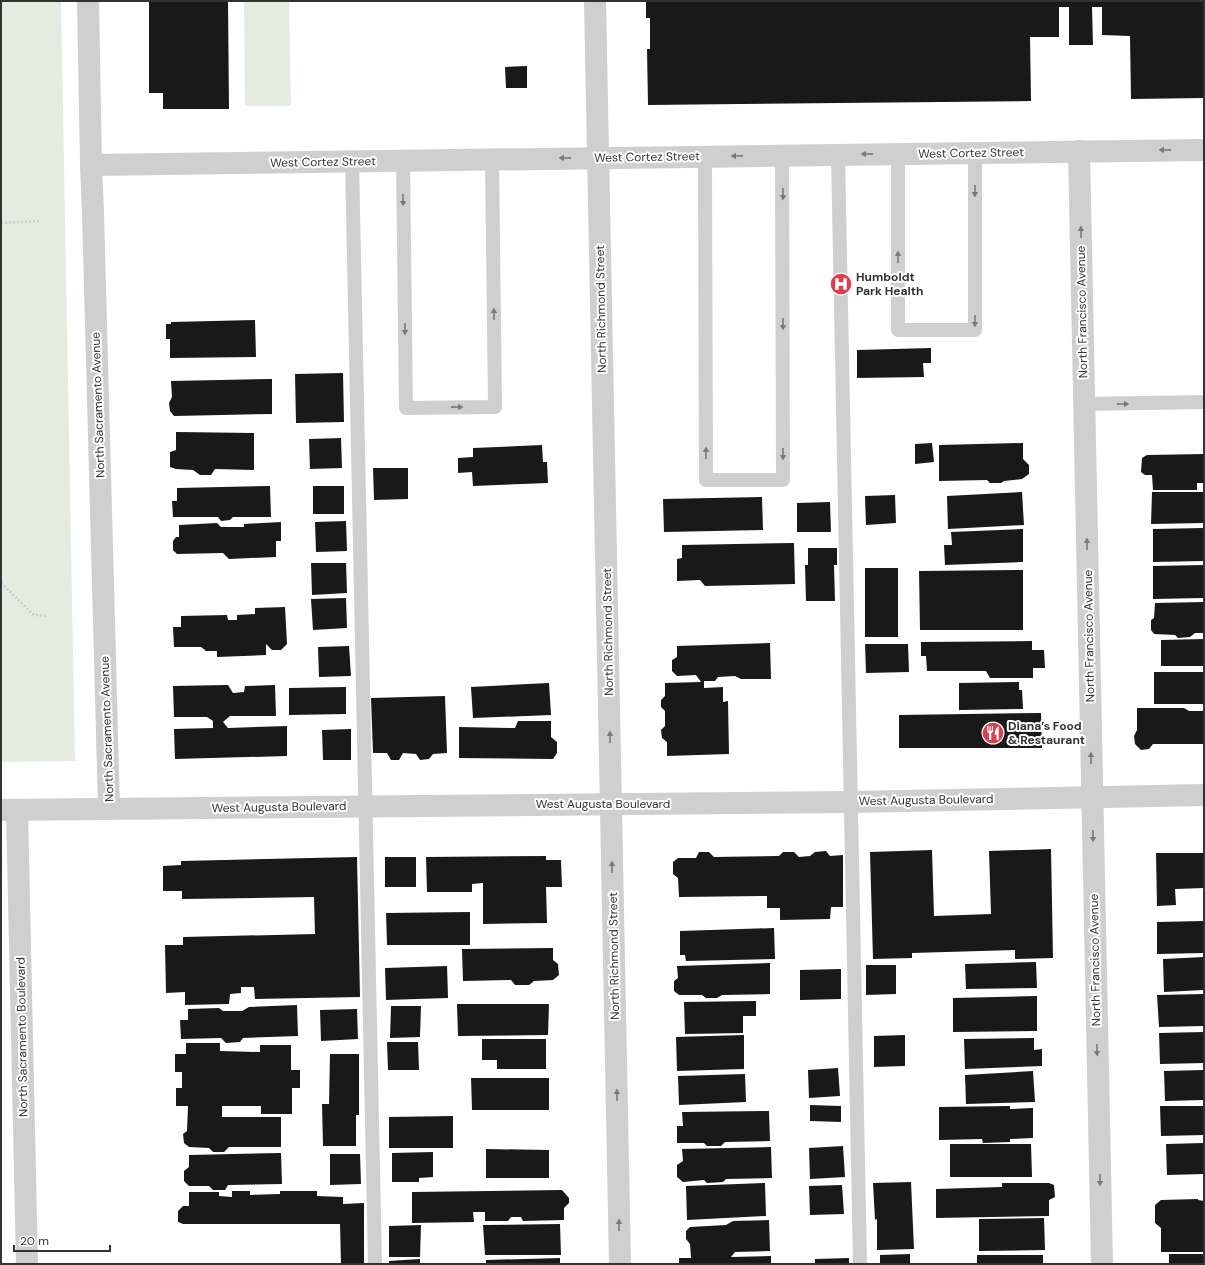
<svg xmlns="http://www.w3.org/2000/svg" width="1205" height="1265" font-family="'DM Sans',sans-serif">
<rect width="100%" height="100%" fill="#fff"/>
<g fill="#e5ebde">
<polygon points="1,1 61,1 75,761 1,762"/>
<polygon points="244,1 289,1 291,106 245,106"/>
</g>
<g fill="#191919">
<polygon points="149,1 228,1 229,109 163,109 163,93 149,93"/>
<polygon points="646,1 1204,1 1204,98 1131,99 1130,36 1102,35 1102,7 1092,7 1093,45 1069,45 1069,7 1059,7 1059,37 1030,37 1031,101 648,105 647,49 650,49 650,18 646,18"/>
<polygon points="527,66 527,88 506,88 505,67"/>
<polygon points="255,320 256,357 170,358 170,339 166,339 166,324 171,324 171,322"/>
<polygon points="931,348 931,363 923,363 924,377 857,378 857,350"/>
<polygon points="343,373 344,422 296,423 295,374"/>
<polygon points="272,379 272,414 174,416 170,411 169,403 172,397 171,381"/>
<polygon points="176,432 254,433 254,470 215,469 211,475 200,475 193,470 176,469 170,467 170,452 176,450"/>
<polygon points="341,438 342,468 310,469 309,439"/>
<polygon points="932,443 934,462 915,464 915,444"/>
<polygon points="1023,443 1023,459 1029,465 1029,474 1022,479 1004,481 1001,483 990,483 987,480 939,481 939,445"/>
<polygon points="542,445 543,462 547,462 548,483 473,486 472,472 458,473 458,458 473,457 473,448"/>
<polygon points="1204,454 1204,483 1197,483 1197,490 1153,490 1152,475 1145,475 1141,472 1142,458 1147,455"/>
<polygon points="373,468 408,468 408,499 374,500"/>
<polygon points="270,486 271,517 233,517 230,520 221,521 218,517 173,517 172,501 177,501 177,488"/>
<rect x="313" y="486" width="31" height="28"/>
<polygon points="1022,492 1024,525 948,529 947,496"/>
<polygon points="1152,492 1204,492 1204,523 1151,524"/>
<polygon points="895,495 896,523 866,525 865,496"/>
<polygon points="762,497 763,530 664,532 663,499"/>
<polygon points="830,502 831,532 797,532 797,503"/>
<polygon points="346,521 347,551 316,552 315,522"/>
<polygon points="281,522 281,541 276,541 276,557 229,559 223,553 177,554 173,550 173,541 176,537 179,537 179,525 217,523 221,527 244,527 244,524"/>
<polygon points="1204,528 1204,561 1153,562 1153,529"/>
<polygon points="1023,529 1023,562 945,565 944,545 952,545 951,532"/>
<polygon points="794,543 795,584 705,586 700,580 677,581 677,559 682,558 682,545"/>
<polygon points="808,548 837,548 837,565 834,565 835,601 806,601 805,565 808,565"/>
<polygon points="311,563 346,563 347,593 312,595"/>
<polygon points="1204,565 1204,598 1153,599 1153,566"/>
<rect x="865" y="568" width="33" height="69"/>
<polygon points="1023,570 1023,630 920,630 919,571"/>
<polygon points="346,598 347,628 313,630 311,599"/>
<polygon points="1204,602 1204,633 1195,633 1190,637 1178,638 1175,635 1154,634 1151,630 1151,620 1154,618 1155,603"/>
<polygon points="285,607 287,644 281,650 272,650 266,644 266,655 217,657 217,651 206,651 201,647 174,647 173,627 181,627 181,616 227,615 228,620 237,620 237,615 255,614 255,608"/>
<polygon points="1204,639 1204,666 1161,666 1161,640"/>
<polygon points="1032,641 1032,650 1044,650 1045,668 1033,668 1033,678 990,678 986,671 927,671 926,656 921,656 921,642"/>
<polygon points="770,643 771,679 741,679 735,676 718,677 715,681 704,681 704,688 723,687 723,702 728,701 729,754 667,756 667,742 662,738 661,730 665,726 665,711 661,707 661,700 665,696 665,683 701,682 696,675 677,676 672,671 672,660 677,657 677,646"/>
<polygon points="865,644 908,644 909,672 866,673"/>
<polygon points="349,646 351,676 319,677 318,647"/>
<rect x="1154" y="672" width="50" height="32"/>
<polygon points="1019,682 1019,690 1022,690 1023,709 959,710 959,683"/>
<polygon points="549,683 551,715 473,718 471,687"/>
<polygon points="228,685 233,693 244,692 245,686 275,685 276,716 230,716 223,722 228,728 287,726 287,756 175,759 174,729 213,728 213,721 207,717 174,717 173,686"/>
<polygon points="346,687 346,714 289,715 289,688"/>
<polygon points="445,696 447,753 433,754 429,759 420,760 416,754 403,753 399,760 391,760 387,753 373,753 371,698"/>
<polygon points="1137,708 1184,708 1189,711 1202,711 1204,710 1204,744 1153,744 1149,749 1141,750 1135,744 1134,736 1137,730"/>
<polygon points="1041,713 1042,748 899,748 899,715"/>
<polygon points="518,721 551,721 551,737 557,742 557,753 553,759 459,758 459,727 515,728"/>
<polygon points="351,729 351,760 323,760 322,730"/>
<polygon points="1051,849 1053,958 1015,959 1015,950 912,953 912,958 873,959 870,852 932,850 934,916 991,914 989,851"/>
<polygon points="826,851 830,856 843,855 843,907 831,907 830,919 780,920 780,908 767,908 767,896 679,897 678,878 673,874 673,862 678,858 696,858 699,852 709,852 714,857 779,856 783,852 794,852 799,857 810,856 815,852"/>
<polygon points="1156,853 1204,853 1204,888 1175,889 1176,905 1157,906"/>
<polygon points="546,856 546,860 561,860 562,887 546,887 547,923 483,924 483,883 472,884 472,892 427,892 426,857"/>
<polygon points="357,857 360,997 255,999 254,987 241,987 241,993 230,994 229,1004 185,1005 185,992 166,993 165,945 183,945 183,937 315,934 314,897 182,899 182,891 163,891 163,866 181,865 181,861"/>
<rect x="385" y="857" width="31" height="30"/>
<polygon points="470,912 470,945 387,945 386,913"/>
<polygon points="1204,921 1204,953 1157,954 1157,922"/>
<polygon points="774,928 775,959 686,961 685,955 680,955 680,931"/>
<polygon points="553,948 553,960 558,964 559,975 553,980 534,981 529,985 515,985 511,980 463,981 462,949"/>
<polygon points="1204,957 1204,990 1164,992 1163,959"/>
<polygon points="1036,962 1037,988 966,989 965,964"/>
<polygon points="770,963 770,994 722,995 717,998 706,998 702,995 679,995 674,991 674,981 678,978 677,966"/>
<polygon points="866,965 896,965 896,994 866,995"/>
<polygon points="447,966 448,998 386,1000 385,968"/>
<polygon points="841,969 841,999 800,1000 800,970"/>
<polygon points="1204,994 1204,1026 1159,1027 1157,995"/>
<polygon points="1037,996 1037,1031 953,1032 953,998"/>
<polygon points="756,1001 756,1016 743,1016 743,1033 685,1034 684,1002"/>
<polygon points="457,1004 549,1004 548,1035 458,1036"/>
<polygon points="297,1005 298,1036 243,1038 240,1042 226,1043 221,1038 181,1039 180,1020 188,1020 188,1009 219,1008 223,1011 242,1011 249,1007"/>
<polygon points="391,1006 421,1006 420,1037 390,1038"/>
<polygon points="357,1009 358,1039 321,1041 320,1010"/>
<polygon points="1204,1032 1204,1063 1160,1064 1159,1033"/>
<polygon points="744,1035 744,1069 677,1071 676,1037"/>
<polygon points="905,1035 905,1066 874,1067 874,1036"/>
<polygon points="1034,1038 1034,1050 1042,1049 1042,1066 965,1069 964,1039"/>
<polygon points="482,1039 546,1039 546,1069 497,1069 497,1060 482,1060"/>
<polygon points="387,1042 418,1042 419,1070 388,1070"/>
<polygon points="186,1043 220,1043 220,1051 260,1052 260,1045 291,1045 291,1070 300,1070 300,1088 292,1088 292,1114 261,1114 261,1106 222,1106 222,1117 281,1117 281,1147 229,1147 224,1152 213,1152 209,1148 189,1147 184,1143 183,1134 187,1131 188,1106 176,1106 176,1088 182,1088 182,1072 175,1072 175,1054 186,1054"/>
<polygon points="330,1054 359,1054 359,1115 356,1115 356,1146 323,1146 322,1104 329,1104"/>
<polygon points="838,1068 840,1096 809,1098 808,1070"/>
<polygon points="1204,1070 1204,1100 1165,1101 1164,1071"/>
<polygon points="1033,1071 1035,1102 966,1104 965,1075"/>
<polygon points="745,1074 746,1102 679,1105 678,1076"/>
<polygon points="471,1078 549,1078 549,1110 472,1110"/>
<polygon points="810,1105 841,1106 841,1122 810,1121"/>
<polygon points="1010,1106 1010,1109 1033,1108 1033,1138 1010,1139 1010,1142 983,1143 982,1139 939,1140 939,1107"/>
<polygon points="1160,1106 1204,1106 1204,1135 1161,1136"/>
<polygon points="769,1111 770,1141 725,1142 721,1146 707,1146 704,1143 677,1143 677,1126 683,1126 682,1112"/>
<polygon points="453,1116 453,1148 389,1148 389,1117"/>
<polygon points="1204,1143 1204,1174 1167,1175 1166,1144"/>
<polygon points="950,1144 1031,1144 1032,1177 950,1177"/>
<polygon points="843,1146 845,1177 810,1179 809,1148"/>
<polygon points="771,1147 772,1178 726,1179 723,1182 707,1183 704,1180 683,1182 677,1177 677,1165 683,1161 682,1149"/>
<polygon points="486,1149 549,1150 549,1178 486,1178"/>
<polygon points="433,1152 433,1177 419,1178 419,1182 392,1182 392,1153"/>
<polygon points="281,1153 282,1184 228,1185 225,1190 213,1190 209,1186 189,1186 184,1181 184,1171 189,1167 189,1155"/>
<polygon points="330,1154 360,1154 361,1184 330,1185"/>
<polygon points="911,1182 914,1249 877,1250 877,1219 875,1220 873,1183"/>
<polygon points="765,1183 766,1216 687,1220 686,1186"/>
<polygon points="1002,1183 1049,1183 1054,1185 1055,1197 1049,1200 1049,1216 936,1218 936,1189 1002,1187"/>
<polygon points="842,1185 844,1214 810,1215 809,1186"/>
<polygon points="562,1190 569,1198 569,1203 564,1208 564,1220 523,1221 521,1217 511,1217 508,1221 485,1221 485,1212 473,1212 474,1222 412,1223 412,1192"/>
<polygon points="232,1191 250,1191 250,1195 280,1194 280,1191 317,1191 317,1196 343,1197 343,1204 364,1203 364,1264 341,1264 340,1224 183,1224 178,1222 178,1211 183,1206 189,1206 189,1192 219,1192 219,1196 232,1197"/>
<polygon points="1198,1199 1198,1200 1204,1201 1204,1252 1161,1252 1161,1228 1155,1223 1155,1205 1161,1200"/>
<polygon points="1044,1218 1045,1250 979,1251 979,1219"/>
<polygon points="769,1220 770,1251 735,1252 731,1257 771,1256 771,1264 679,1264 679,1258 691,1258 690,1244 686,1239 686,1231 690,1227 726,1225 733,1221"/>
<polygon points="560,1224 561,1255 485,1255 483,1225"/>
<polygon points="421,1225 420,1257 389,1257 389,1226"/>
<polygon points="910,1254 910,1264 880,1264 880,1255"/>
<rect x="1169" y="1254" width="35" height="10"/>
<rect x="977" y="1255" width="66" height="9"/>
<polygon points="560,1258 560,1264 486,1264 486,1260"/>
<polygon points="849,1258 849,1264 815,1264 815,1259"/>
<polygon points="420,1259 420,1264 389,1264 389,1261"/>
</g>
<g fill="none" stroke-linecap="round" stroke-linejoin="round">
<g stroke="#ccc" stroke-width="2.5" stroke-dasharray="2 2" stroke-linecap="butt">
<polyline points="1,223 41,221"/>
<polyline points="1,583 34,615 48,616"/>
</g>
<g stroke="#cfcfcf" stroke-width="14">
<polyline points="898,154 898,330 975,330 975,152"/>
<polyline points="838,155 860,1264"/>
<polyline points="705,156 706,480 783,480 782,155"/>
<polyline points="352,161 375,1264"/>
<polyline points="403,161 406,408 495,407 492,159"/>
<polyline points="1084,404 1204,402"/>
</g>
<g stroke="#cfcfcf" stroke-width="22">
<polyline points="88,1 91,165 93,213 109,808"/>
<polyline points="595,1 620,1264"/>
<polyline points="1079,151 1102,1264"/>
<polyline points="91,165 1204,150"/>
<polyline points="17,810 27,1264"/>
</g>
<polyline stroke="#cfcfcf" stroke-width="22" points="1,810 851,802 1204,795"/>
</g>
<defs><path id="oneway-solid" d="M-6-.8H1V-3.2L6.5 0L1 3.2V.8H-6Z"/></defs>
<g fill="#797979">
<use href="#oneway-solid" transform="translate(1165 150) rotate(179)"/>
<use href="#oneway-solid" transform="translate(867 154) rotate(179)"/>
<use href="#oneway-solid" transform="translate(737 156) rotate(179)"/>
<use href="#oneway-solid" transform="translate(565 158) rotate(179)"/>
<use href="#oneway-solid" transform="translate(975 191) rotate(90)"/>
<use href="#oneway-solid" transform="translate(783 194) rotate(90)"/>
<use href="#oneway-solid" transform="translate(403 200) rotate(89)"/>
<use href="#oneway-solid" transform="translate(1081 232) rotate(-91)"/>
<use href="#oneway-solid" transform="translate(898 257) rotate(-90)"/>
<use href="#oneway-solid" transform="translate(494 314) rotate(-91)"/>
<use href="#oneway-solid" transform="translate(975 321) rotate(90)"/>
<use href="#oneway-solid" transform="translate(783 324) rotate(90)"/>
<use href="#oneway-solid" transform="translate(405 329) rotate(89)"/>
<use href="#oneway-solid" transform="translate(1123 404) rotate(-1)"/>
<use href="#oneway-solid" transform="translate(457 407) rotate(-1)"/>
<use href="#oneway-solid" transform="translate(706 453) rotate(-90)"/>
<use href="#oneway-solid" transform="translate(783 454) rotate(90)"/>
<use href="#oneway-solid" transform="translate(1087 544) rotate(-91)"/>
<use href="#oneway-solid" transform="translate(610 737) rotate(-91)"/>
<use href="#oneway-solid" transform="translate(1091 758) rotate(-91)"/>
<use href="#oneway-solid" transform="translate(1093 836) rotate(89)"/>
<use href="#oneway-solid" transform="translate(612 867) rotate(-91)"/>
<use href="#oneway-solid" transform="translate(1097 1050) rotate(89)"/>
<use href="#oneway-solid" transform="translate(617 1095) rotate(-91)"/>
<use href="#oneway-solid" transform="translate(1100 1180) rotate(89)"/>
<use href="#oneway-solid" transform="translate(619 1225) rotate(-91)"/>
</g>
<defs>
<g id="hospital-disc" transform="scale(1.15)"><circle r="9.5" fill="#df3e4f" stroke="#fff"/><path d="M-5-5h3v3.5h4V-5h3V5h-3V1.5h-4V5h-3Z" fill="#fff"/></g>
<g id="restaurant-disc" transform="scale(1.15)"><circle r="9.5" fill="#df3e4f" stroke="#fff"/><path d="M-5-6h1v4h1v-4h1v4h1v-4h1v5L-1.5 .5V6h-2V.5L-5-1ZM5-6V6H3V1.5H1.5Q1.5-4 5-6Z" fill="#fff"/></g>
</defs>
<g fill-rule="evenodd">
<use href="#hospital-disc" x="841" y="284"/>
<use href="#restaurant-disc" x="993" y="733"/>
</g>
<g text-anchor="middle" stroke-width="4" stroke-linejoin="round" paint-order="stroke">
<g font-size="12" fill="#323232" stroke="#fff">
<text transform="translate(971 153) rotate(-1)" y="4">West Cortez Street</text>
<text transform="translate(647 157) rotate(-1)" y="4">West Cortez Street</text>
<text transform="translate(323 162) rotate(-1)" y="4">West Cortez Street</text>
<text transform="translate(601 309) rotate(-91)" y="4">North Richmond Street</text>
<text transform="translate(1082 312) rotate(-91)" y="4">North Francisco Avenue</text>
<text transform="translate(98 405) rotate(-92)" y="4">North Sacramento Avenue</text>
<text transform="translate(608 632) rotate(-91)" y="4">North Richmond Street</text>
<text transform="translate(1089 636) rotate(-91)" y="4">North Francisco Avenue</text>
<text transform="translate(107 729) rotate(-92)" y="4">North Sacramento Avenue</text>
<text transform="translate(926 800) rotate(-1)" y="4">West Augusta Boulevard</text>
<text x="603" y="808">West Augusta Boulevard</text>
<text transform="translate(279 807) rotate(-1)" y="4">West Augusta Boulevard</text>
<text transform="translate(614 956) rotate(-91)" y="4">North Richmond Street</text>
<text transform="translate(1095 960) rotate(-91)" y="4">North Francisco Avenue</text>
<text transform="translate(22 1037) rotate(-91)" y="4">North Sacramento Boulevard</text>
</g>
<g font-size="12" font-weight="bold" fill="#323232" stroke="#fff" text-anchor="start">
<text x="856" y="281">Humboldt<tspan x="856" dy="14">Park Health</tspan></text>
<text x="1008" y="730">Diana’s Food<tspan x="1008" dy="14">&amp; Restaurant</tspan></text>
</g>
</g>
<rect width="1205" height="1265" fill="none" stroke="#323232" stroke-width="4"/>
<path d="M14 1245v6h96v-6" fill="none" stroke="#323232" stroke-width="2"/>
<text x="20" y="1245" font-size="12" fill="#323232" stroke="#ffffff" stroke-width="3" paint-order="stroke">20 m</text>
</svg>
